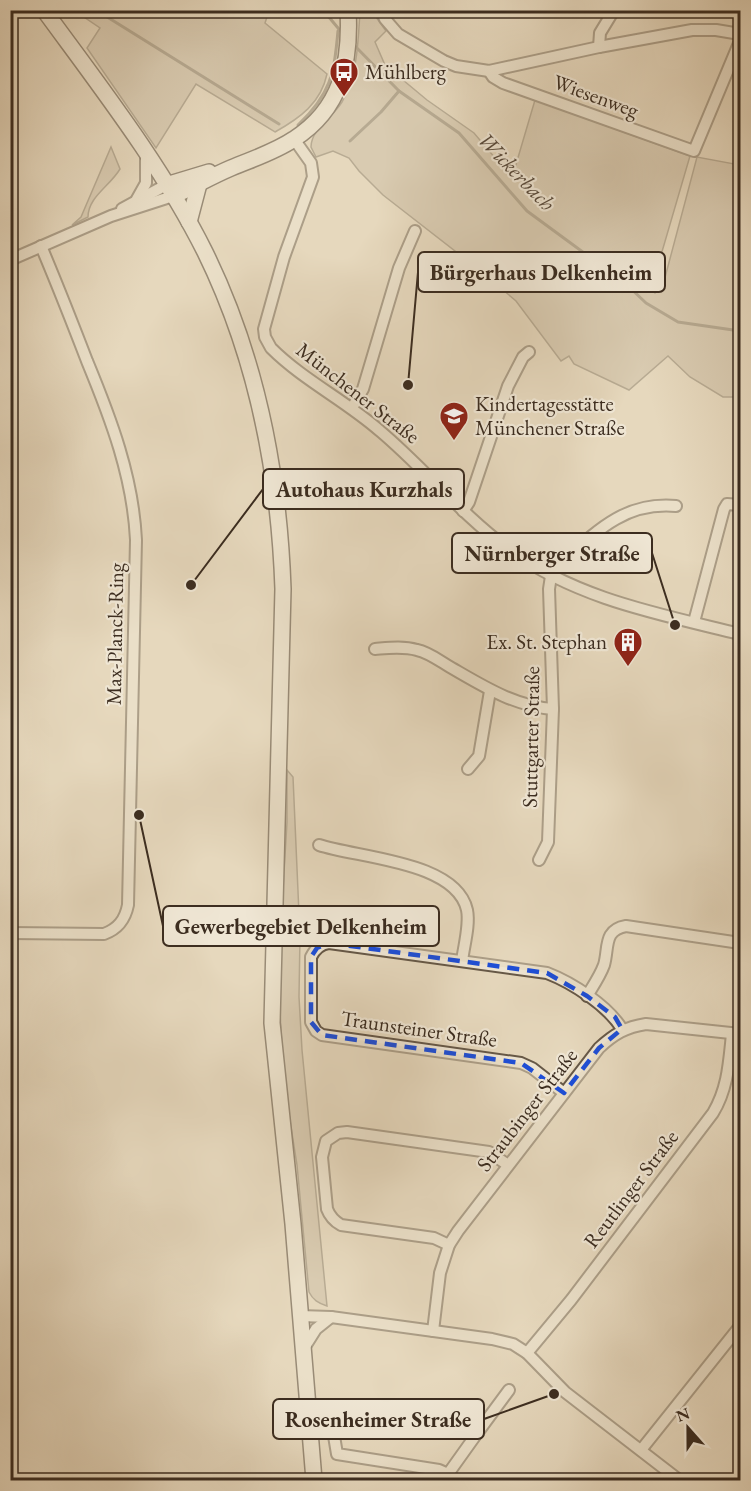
<svg xmlns="http://www.w3.org/2000/svg" width="751" height="1491" font-family="'EB Garamond',serif">
<rect width="100%" height="100%" fill="#e6d8bd"/>
<filter id="stains"><feTurbulence type="fractalNoise" baseFrequency=".00333" numOctaves="4"/><feColorMatrix values="0 0 0 0 .2 0 0 0 0 .09 0 0 0 0 .02 0 0 0 .5 -.17"/></filter>
<radialGradient id="worn" r=".72"><stop offset=".6" stop-color="#630" stop-opacity="0"/><stop offset="1" stop-color="#630" stop-opacity=".3"/></radialGradient>
<g fill="#c9bba2" stroke="#827461" stroke-width="1.5">
<path d="M371,10l15,21 -11,11 10,23 42,35 47,33 38,45 23,-78 155,56 -36,123 -7,7 8,7 8,-8 34,-128 43,8v232h-17l-33,-20 -22,-21 -39,34 -55,-26 -5,-8 -8,5 -45,-60 -34,-29 -99,-77 -24,-24 -10,-13 -16,-7 -17,6 -5,-10c0,-18 22,-30 31,-45 16,-28 16,-61 18,-91z"/>
<path d="M75,11h194l-4,12 62,51c-6,29 -27,44 -52,58l-79,-48 -40,64 -69,-100 13,-20z"/>
<path d="M111,147l9,22c-10,17 -32,28 -32,48l-16,8 9,-8z"/>
<path d="M287,770l6,7 7,160 -1,60 3,53 25,256c-9,-3 -14,-6 -18,-14l-12,-127 -13,-83 -3,-51 -3,-57 9,-152z"/>
</g>
<g fill="none" stroke-linecap="round" stroke-linejoin="round">
<g stroke="#7f715e" stroke-width="3">
<polyline points="96,10 279,124"/>
<polyline points="323,10 343,34"/>
<polyline points="354,45 399,91 459,133 527,211 625,283 646,303 678,322 740,331"/>
<path d="M298,125c33,-31 36,-51 40,-94"/>
<polyline points="350,141 381,112 399,91"/>
</g>
<g stroke="#665847" stroke-width="14">
<g id="minor">
<polyline points="381,10 385,19 398,34 444,61 456,66 489,71 599,47 692,30 716,30 740,34"/>
<polyline points="599,47 600,33 614,10"/>
<polyline points="489,71 493,77 503,83 694,151 740,41"/>
<path d="M294,139l17,24 2,14 -29,80 -20,72 1,8 6,11c32,32 75,53 109,83 44,37 81,83 127,117 69,51 152,66 233,86"/>
<polyline points="137,199 146,183 146,155"/>
<polyline points="122,209 166,185"/>
<polyline points="10,260 111,216 173,196"/>
<polyline points="352,408 363,389 399,268 415,231"/>
<polyline points="463,511 469,502 508,386 523,357 529,352"/>
<polyline points="694,622 724,509 727,504 740,505"/>
<path d="M375,649c13,-1 28,-3 42,1 11,2 23,11 33,17 33,19 64,39 103,42"/>
<polyline points="468,769 479,756 490,691"/>
<path d="M319,845c39,13 137,16 148,65 3,15 -3,35 -5,51"/>
<path d="M539,860l9,-18 5,-133 -4,-120 2,-13 4,-7c37,-33 66,-68 121,-63"/>
<path d="M10,933l94,1c14,-5 21,-14 24,-29l8,-365c-3,-63 -25,-121 -49,-179 -15,-39 -30,-77 -46,-115"/>
<path d="M587,996c6,-10 13,-20 17,-31 5,-17 -1,-35 22,-39l114,17"/>
<path d="M564,1093l-32,-25 -11,-5 -199,-28 -6,-4 -5,-9v-65c4,-8 9,-13 18,-14l218,30c26,10 61,33 75,56"/>
<path d="M449,1245l-15,-7 -93,-13c-7,-4 -11,-8 -14,-16l-5,-52 4,-16 12,-8 9,-1 142,20 19,13"/>
<polyline points="300,1316 331,1317 492,1339 513,1344 527,1353 565,1392 679,1480"/>
<path d="M433,1331l7,-58 9,-28 9,-14 141,-183c15,-14 27,-21 47,-24l94,10"/>
<polyline points="304,1348 316,1329 331,1317"/>
<path d="M527,1353l44,-53 142,-187c15,-25 16,-51 19,-79"/>
<polyline points="641,1450 740,1326"/>
<polyline points="448,1474 478,1432"/>
<polyline points="456,1480 448,1474 439,1470 337,1454 332,1424 335,1408 465,1427 478,1432 509,1390"/>
</g>
</g>
<g stroke="#3c2d20" stroke-width="18">
<g id="secondary">
<path d="M44,10c57,78 118,156 161,242 52,106 74,220 78,337l-11,434 21,201 21,256"/>
<polyline points="166,185 209,172"/>
<path d="M173,196c20,-9 39,-20 58,-28 21,-9 44,-16 63,-29 47,-30 57,-76 54,-129"/>
<polyline points="189,222 199,184"/>
</g>
</g>
<use href="#minor" stroke="#efe6d4" stroke-width="10"/>
<use href="#secondary" stroke="#efe6d4" stroke-width="15"/>
</g>
<path d="M0 0H751V1491H0ZM329,943l218,30 40,23 28,21 7,12 -23,19 -35,45 -43,-30 -199,-28 -11,-13v-65l6,-9z" fill="#e6d8bd" fill-opacity=".55" fill-rule="evenodd"/>
<path fill="none" stroke="#1d4ed8" stroke-width="4.5" stroke-dasharray="12 8" stroke-linejoin="round" d="M329,943l218,30 40,23 28,21 7,12 -23,19 -35,45 -43,-30 -199,-28 -11,-13v-65l6,-9z"/>
<defs>
<g id="bus-pin" transform="scale(1.5)"><path d="M0 17L-7.5 6A9.5 9.5 0 1 1 7.5 6Z" fill="#8f2418" stroke="#efe6d4"/><path d="M-5-6H5V4H4V6H2V4H-2V6H-4V4H-5ZM-3.5-4V0h7V-4ZM-3.5 1.2v1.5H-2V1.2ZM2 1.2v1.5H3.5V1.2Z" fill="#fff"/></g>
<g id="school-pin" transform="scale(1.5)"><path d="M0 17L-7.5 6A9.5 9.5 0 1 1 7.5 6Z" fill="#8f2418" stroke="#efe6d4"/><path d="M0-5L7-2L0 1L-7-2ZM-4 1L0 2.5L4 1V4Q0 6-4 4Z" fill="#fff"/></g>
<g id="building-pin" transform="scale(1.5)"><path d="M0 17L-7.5 6A9.5 9.5 0 1 1 7.5 6Z" fill="#8f2418" stroke="#efe6d4"/><path d="M-4-6H4V6H1V3H-1V6H-4ZM-2.5-4.3h1.7v1.8h-1.7ZM.8-4.3h1.7v1.8H.8ZM-2.5-1h1.7V.8h-1.7ZM.8-1h1.7V.8H.8Z" fill="#fff"/></g>
</defs>
<g fill-rule="evenodd">
<use href="#bus-pin" x="344" y="72"/>
<use href="#school-pin" x="454" y="416"/>
<use href="#building-pin" x="628" y="642"/>
</g>
<g text-anchor="middle" stroke-width="4.5" stroke-linejoin="round" paint-order="stroke">
<g font-size="21" fill="#3c2d20" stroke="#efe6d4" text-anchor="start">
<text x="365" y="79">Mühlberg</text>
<text x="475" y="411">Kindertagesstätte<tspan x="475" dy="24">Münchener Straße</tspan></text>
<text x="607" y="649" text-anchor="end">Ex. St. Stephan</text>
</g>
<g font-size="21" fill="#3c2d20" stroke="#efe6d4">
<text transform="translate(596 96) rotate(20)" y="7">Wiesenweg</text>
<text transform="translate(358 393) rotate(38)" y="7">Münchener Straße</text>
<text transform="translate(115 634) rotate(-89)" y="7">Max-Planck-Ring</text>
<text transform="translate(531 737) rotate(-89)" y="7">Stuttgarter Straße</text>
<text transform="translate(419 1029) rotate(8)" y="7">Traunsteiner Straße</text>
<text transform="translate(527 1110) rotate(-52)" y="7">Straubinger Straße</text>
<text transform="translate(631 1189) rotate(-53)" y="7">Reutlinger Straße</text>
</g>
<g font-size="22" font-style="italic" fill="#58493a" stroke="#efe6d4">
<text transform="translate(517 171) rotate(46)" y="8">Wickerbach</text>
</g>
</g>
<path fill="none" stroke="#3c2d20" stroke-width="2" d="M408 385L418 272M191 585L263 489M675 625L652 553M139 815L163 926M554 1394L484 1419"/>
<g fill="#3c2d20" stroke="#efe6d4" stroke-width="2">
<circle cx="408" cy="385" r="6"/>
<circle cx="191" cy="585" r="6"/>
<circle cx="675" cy="625" r="6"/>
<circle cx="139" cy="815" r="6"/>
<circle cx="554" cy="1394" r="6"/>
</g>
<g fill="#efe6d4" stroke="#3c2d20" stroke-width="2">
<rect x="418" y="252" width="247" height="40" rx="6"/>
<rect x="263" y="469" width="201" height="40" rx="6"/>
<rect x="452" y="533" width="200" height="40" rx="6"/>
<rect x="163" y="906" width="276" height="40" rx="6"/>
<rect x="273" y="1399" width="211" height="40" rx="6"/>
</g>
<g font-size="22" text-anchor="middle" font-weight="bold" fill="#3c2d20">
<text x="541" y="280">Bürgerhaus Delkenheim</text>
<text x="364" y="497">Autohaus Kurzhals</text>
<text x="552" y="561">Nürnberger Straße</text>
<text x="301" y="934">Gewerbegebiet Delkenheim</text>
<text x="378" y="1427">Rosenheimer Straße</text>
</g>
<rect width="751" height="1491" fill="none" stroke="#e6d8bd" stroke-width="36"/>
<rect x="12" y="12" width="727" height="1467" fill="none" stroke="#3c2d20" stroke-width="3"/>
<rect x="18" y="18" width="715" height="1455" fill="none" stroke="#3c2d20" stroke-width="1.5"/>
<g transform="translate(688 1428) rotate(339)" stroke="#efe6d4" stroke-width="4.5" paint-order="stroke">
<path d="M0-4.5L10 22L0 15L-10 22Z" fill="#3c2d20"/>
<text y="-9" font-size="16" font-weight="bold" text-anchor="middle" fill="#3c2d20">N</text>
</g>
<rect width="100%" height="100%" filter="url(#stains)"/>
<rect width="100%" height="100%" fill="url(#worn)"/>
</svg>
